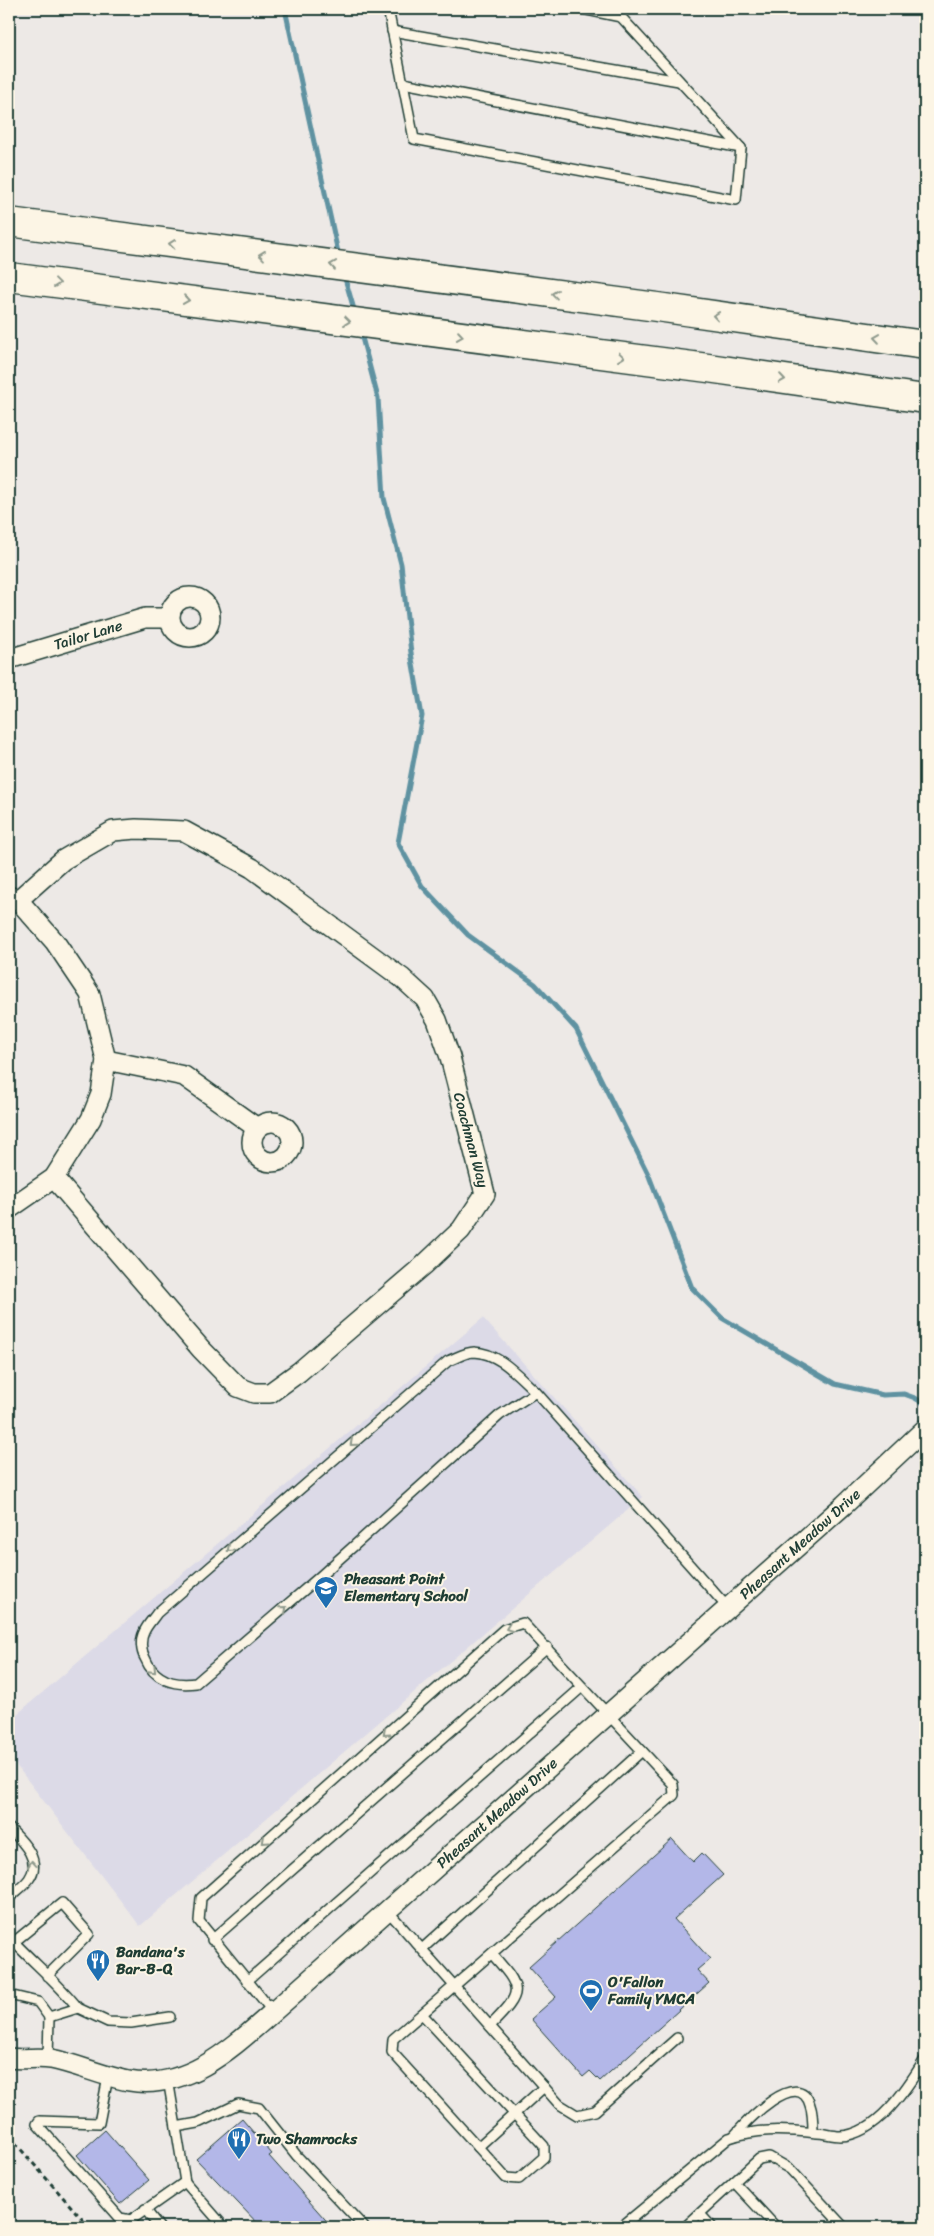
<svg xmlns="http://www.w3.org/2000/svg" width="934" height="2236" font-family="Sriracha,sans-serif">
<rect width="100%" height="100%" fill="#ede9e6"/>
<filter id="ink" filterUnits="userSpaceOnUse"><feTurbulence type="fractalNoise" baseFrequency=".02" numOctaves="2"/><feDisplacementMap in="SourceGraphic" scale="10" xChannelSelector="R" yChannelSelector="G"/><feConvolveMatrix kernelMatrix="1 2 1 2 8 2 1 2 1" color-interpolation-filters="sRGB"/></filter>
<g filter="url(#ink)">
<polygon fill="#dcdae7" points="483,1318 643,1497 140,1926 9,1756 9,1721"/>
<g fill="none" stroke-linecap="round" stroke-linejoin="round">
<g stroke="#5e92a1" stroke-width="5">
<polyline points="285,9 339,257"/>
<polyline points="344,275 355,313"/>
<polyline points="360,330 378,398 384,498 401,564 411,653 422,716 398,843 422,886 468,935 535,984 576,1029 649,1176 692,1288 722,1318 835,1384 883,1395 904,1394 915,1398 925,1404"/>
</g>
</g>
<g fill="#b3b7e8" stroke="#1f3d34">
<polygon points="672,1839 693,1862 702,1853 723,1875 674,1919 710,1959 697,1970 709,1983 600,2081 590,2071 583,2077 531,2019 556,1997 529,1967"/>
<polygon points="242,2119 272,2154 269,2156 332,2227 261,2227 196,2159"/>
<polygon points="105,2130 149,2180 120,2204 77,2155"/>
</g>
<g fill="none" stroke-linecap="round" stroke-linejoin="round">
<g stroke="#1f3d34" stroke-width="12">
<g id="lane">
<polyline points="388,9 414,139 736,200 741,148 621,17 582,9"/>
<polyline points="392,31 679,81"/>
<polyline points="403,83 741,148"/>
<path d="M536,1392l-36,23 -183,164 -121,104c-22,3 -42,-3 -51,-25 -4,-7 -5,-18 -1,-26 3,-7 9,-13 13,-19l291,-252c8,-3 18,-9 26,-9 26,1 44,24 62,40l192,216"/>
<path d="M9,1828c12,12 34,32 20,51 -5,7 -14,13 -20,19"/>
<polyline points="387,1910 559,2104 577,2115 595,2111 677,2038"/>
<polyline points="212,1940 547,1647"/>
<polyline points="422,1949 642,1751"/>
<polyline points="247,1981 582,1687"/>
<path d="M9,1995l29,7 11,15 29,-9c-19,-24 -43,-44 -64,-66l48,-39 27,31 -42,42"/>
<polyline points="78,2008 108,2022 131,2023 170,2017"/>
<polyline points="273,2012 199,1921 201,1898 504,1629 523,1623 673,1784 674,1795 393,2039 392,2052 478,2147 544,2087"/>
<polyline points="422,2014 544,2146 544,2157 519,2179 506,2178 478,2147"/>
<path d="M490,2026c34,-34 33,-37 2,-72"/>
<polyline points="48,2059 49,2017"/>
<polyline points="108,2077 99,2123 39,2121 37,2124 120,2218 131,2220 185,2182 176,2127"/>
<polyline points="168,2079 176,2127 198,2123 238,2104 259,2108 297,2156 364,2227"/>
<path d="M734,2136c11,-13 65,-71 76,-31 3,8 3,19 3,27"/>
<polyline points="185,2182 224,2227"/>
<polyline points="734,2182 776,2227"/>
<polyline points="145,2209 159,2227"/>
<polyline points="700,2214 712,2227"/>
<path d="M621,2227l108,-89c29,-10 58,-8 88,-5 7,0 15,3 23,3 37,-1 68,-49 85,-77"/>
<polyline points="685,2227 759,2159 769,2157 790,2169 844,2227"/>
</g>
</g>
<g stroke="#1f3d34" stroke-width="22">
<g id="street">
<circle cx="190" cy="617" r="20"/>
<polyline points="9,659 145,618 169,618"/>
<polyline points="9,896 18,900 55,942 90,994 106,1060 101,1094 91,1119 54,1178 9,1209"/>
<polyline points="18,900 63,860 113,831 136,829 184,831 252,868 402,978 425,999 437,1020 450,1057 485,1194 461,1230 424,1265 299,1372 270,1393 254,1393 238,1387 201,1349 54,1178"/>
<polyline points="106,1060 184,1076 257,1128"/>
<circle cx="272" cy="1142" r="20"/>
<path d="M9,2058c14,2 28,-1 42,1 25,5 51,17 78,22 58,10 104,-34 144,-69l571,-507 81,-76"/>
</g>
</g>
<g stroke="#1f3d34" stroke-width="31">
<g id="highway">
<polyline points="9,222 657,307 925,345"/>
<polyline points="9,277 708,368 925,399"/>
</g>
</g>
<polyline stroke="#1f3d34" stroke-width="3" stroke-dasharray="5 4" stroke-linecap="butt" points="9,2136 89,2227"/>
<use href="#lane" stroke="#fcf5e5" stroke-width="9"/>
<use href="#street" stroke="#fcf5e5" stroke-width="19"/>
<use href="#highway" stroke="#fcf5e5" stroke-width="28"/>
</g>
<defs><path id="oneway-chevron" d="M-2-3.5L2.5 0L-2 3.5" fill="none" stroke-width="1.6" stroke-linecap="round" stroke-linejoin="round" transform="scale(1.25)"/></defs>
<g stroke="#8e998c">
<use href="#oneway-chevron" transform="translate(172 244) rotate(-173)"/>
<use href="#oneway-chevron" transform="translate(262 255) rotate(-173)"/>
<use href="#oneway-chevron" transform="translate(333 265) rotate(-172)"/>
<use href="#oneway-chevron" transform="translate(57 283) rotate(7)"/>
<use href="#oneway-chevron" transform="translate(555 294) rotate(-173)"/>
<use href="#oneway-chevron" transform="translate(186 300) rotate(8)"/>
<use href="#oneway-chevron" transform="translate(716 316) rotate(-172)"/>
<use href="#oneway-chevron" transform="translate(347 321) rotate(7)"/>
<use href="#oneway-chevron" transform="translate(460 336) rotate(8)"/>
<use href="#oneway-chevron" transform="translate(877 338) rotate(-172)"/>
<use href="#oneway-chevron" transform="translate(621 357) rotate(7)"/>
<use href="#oneway-chevron" transform="translate(782 379) rotate(8)"/>
<use href="#oneway-chevron" transform="translate(353 1443) rotate(139)"/>
<use href="#oneway-chevron" transform="translate(230 1549) rotate(138)"/>
<use href="#oneway-chevron" transform="translate(284 1609) rotate(-41)"/>
<use href="#oneway-chevron" transform="translate(509 1628) rotate(159)"/>
<use href="#oneway-chevron" transform="translate(153 1670) rotate(46)"/>
<use href="#oneway-chevron" transform="translate(386 1733) rotate(138)"/>
<use href="#oneway-chevron" transform="translate(265 1841) rotate(138)"/>
<use href="#oneway-chevron" transform="translate(32 1864) rotate(-95)"/>
</g>
</g>
<defs>
<g id="school-pin" transform="scale(1.25)"><path d="M0 17L-7.5 6A9.5 9.5 0 1 1 7.5 6Z" fill="#1f6fb2" stroke="#fcf5e5"/><path d="M0-5L7-2L0 1L-7-2ZM-4 1L0 2.5L4 1V4Q0 6-4 4Z" fill="#fff"/></g>
<g id="restaurant-pin" transform="scale(1.25)"><path d="M0 17L-7.5 6A9.5 9.5 0 1 1 7.5 6Z" fill="#1f6fb2" stroke="#fcf5e5"/><path d="M-5-6h1v4h1v-4h1v4h1v-4h1v5L-1.5 .5V6h-2V.5L-5-1ZM5-6V6H3V1.5H1.5Q1.5-4 5-6Z" fill="#fff"/></g>
<g id="stadium-pin" transform="scale(1.25)"><path d="M0 17L-7.5 6A9.5 9.5 0 1 1 7.5 6Z" fill="#1f6fb2" stroke="#fcf5e5"/><path d="M0-5a6.5 5 0 1 0 0 10a6.5 5 0 1 0 0-10ZM-3.5-1.8h7v3.6h-7Z" fill="#fff"/></g>
</defs>
<g fill-rule="evenodd">
<use href="#school-pin" x="326" y="1588"/>
<use href="#restaurant-pin" x="98" y="1961"/>
<use href="#stadium-pin" x="591" y="1991"/>
<use href="#restaurant-pin" x="239" y="2139"/>
</g>
<g text-anchor="middle" stroke-width="4" stroke-linejoin="round" paint-order="stroke">
<g font-size="15" fill="#1f3d34" stroke="#fcf5e5">
<text transform="translate(88 635) rotate(-17)" y="5">Tailor Lane</text>
<text transform="translate(471 1140) rotate(75)" y="5">Coachman Way</text>
<text transform="translate(800 1544) rotate(-42)" y="5">Pheasant Meadow Drive</text>
<text transform="translate(497 1813) rotate(-42)" y="5">Pheasant Meadow Drive</text>
</g>
<g font-size="15" font-weight="bold" fill="#1f3d34" stroke="#fcf5e5" text-anchor="start">
<text x="344" y="1584">Pheasant Point<tspan x="344" dy="17">Elementary School</tspan></text>
<text x="116" y="1957">Bandana's<tspan x="116" dy="17">Bar-B-Q</tspan></text>
<text x="608" y="1987">O'Fallon<tspan x="608" dy="17">Family YMCA</tspan></text>
<text x="256" y="2144">Two Shamrocks</text>
</g>
</g>
<rect width="934" height="2236" fill="none" stroke="#fcf5e5" stroke-width="30"/>
<rect x="15" y="15" width="904" height="2206" fill="none" stroke="#1f3d34" stroke-width="2" filter="url(#ink)"/>
</svg>
